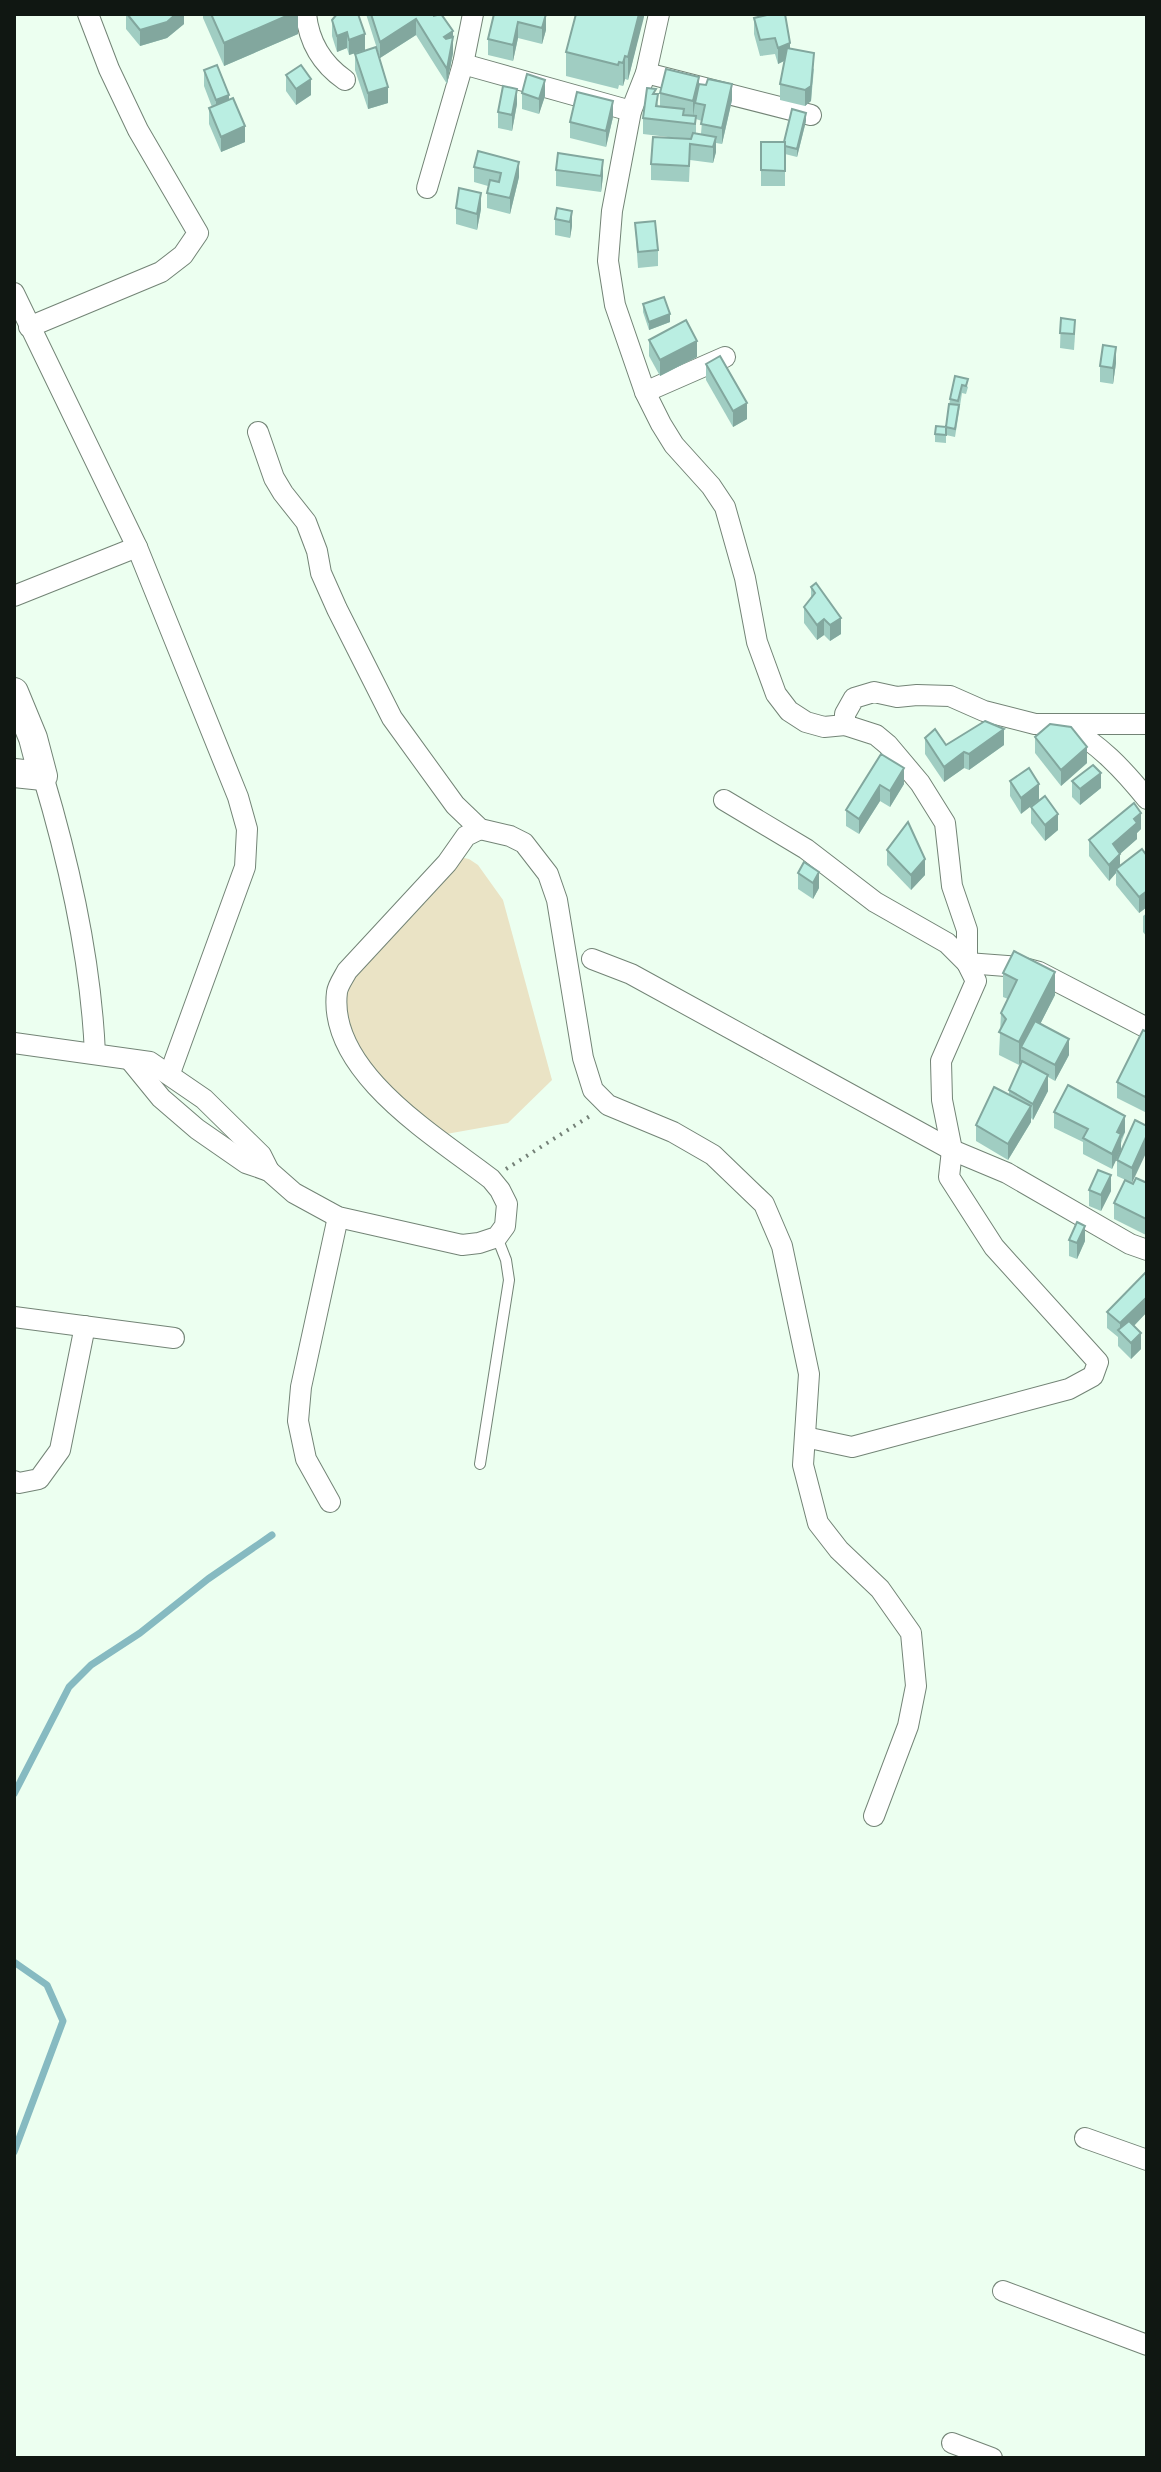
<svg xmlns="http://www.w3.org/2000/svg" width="1161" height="2472" font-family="Signika,sans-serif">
<rect width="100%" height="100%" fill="#ecfff0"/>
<polygon fill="#eae3c5" points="459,857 469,859 478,865 503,900 552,1080 508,1123 435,1136 367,1080 334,977"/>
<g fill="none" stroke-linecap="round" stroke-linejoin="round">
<g stroke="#86bac1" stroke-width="7">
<polyline points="14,1794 69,1687 91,1665 140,1633 208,1579 272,1535"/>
<polyline points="14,1962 47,1985 63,2021 14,2152"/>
</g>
<g stroke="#738476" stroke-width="12">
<polyline id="lane" points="480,1464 509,1280 506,1260 497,1237"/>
</g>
<g stroke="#738476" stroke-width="22">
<g id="street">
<path d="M306,14c3,29 16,50 39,66"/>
<polyline points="659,14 646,73 631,111 612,211 608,261 615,305 645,392 661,424 674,445 711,486 725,507 745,578 757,642 776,694 789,711 806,722 824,727 845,725"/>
<polyline points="463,64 631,111"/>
<polyline points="646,73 811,115"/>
<polyline points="427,188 463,64 473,14"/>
<polyline points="14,293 137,547 238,797 247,829 245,867 170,1073"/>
<polyline points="29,327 161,272 183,255 198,233 138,130 109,69 88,14"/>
<polyline points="645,392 725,357"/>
<polyline points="258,432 274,478 283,493 306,522 317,551 321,573 337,609 392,718 455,805 480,829 510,836 524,843 548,874 557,900 583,1058 593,1090 608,1105 673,1132 713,1155 764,1204 782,1246 809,1374 803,1465 818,1523 839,1550 880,1589 911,1633 916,1686 908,1726 874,1816"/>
<polyline points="14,596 137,547"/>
<path d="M1065,725c34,19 58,44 82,74"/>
<path d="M43,776c27,90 48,184 52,278"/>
<polyline points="724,800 806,849 875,902 947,943 967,963 1020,967 1039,972 1147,1028"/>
<polyline points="592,959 631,974 952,1150 1007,1173 1130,1244 1147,1250"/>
<polyline points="14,1043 150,1062 204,1099 261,1155 269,1171"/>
<path d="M130,1060l31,38 36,31 49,34 23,8 25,22 44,24 124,28 17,-2 18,-6 8,-11 2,-22 -7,-14 -9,-11c-54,-42 -164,-107 -154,-187 1,-7 7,-15 10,-21l100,-108 19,-27 14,-7"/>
<polyline points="14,1317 174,1338"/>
<polyline points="805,1437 852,1447 1069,1389 1093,1376 1098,1362 994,1247 949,1177 952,1150 942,1100 941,1061 976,981 967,963 967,930 952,886 945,823 920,783 888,745 876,735 845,725 845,714 854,698 874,692 897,697 917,695 950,696 984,711 1035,724 1147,724"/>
<polyline points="14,1481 19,1483 39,1479 60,1450 85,1326"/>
<polyline points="330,1502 306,1459 298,1421 301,1387 338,1217"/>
<polyline points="1085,2138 1147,2160"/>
<polyline points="1003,2291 1147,2345"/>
<polyline points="952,2443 992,2458"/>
</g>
</g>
<g stroke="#738476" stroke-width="30">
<polyline id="secondary" points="14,692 33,738 43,776 14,773"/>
</g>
<polyline stroke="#748077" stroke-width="4" stroke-dasharray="2 6" stroke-linecap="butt" points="506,1169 590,1116"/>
<use href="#lane" stroke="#fff" stroke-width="10"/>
<use href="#street" stroke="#fff" stroke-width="20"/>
<use href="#secondary" stroke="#fff" stroke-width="28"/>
</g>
<g fill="#a0cdc2" fill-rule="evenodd">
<polygon points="126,14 184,14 184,24 167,38 140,46 126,29"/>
<polygon points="203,14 298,14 298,34 224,66 203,18"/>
<polygon points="336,14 358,14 365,50 349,55 347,48 337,52 332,36 332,20 336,16"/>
<polygon points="366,14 441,14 453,31 453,53 447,84 416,35 380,58"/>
<polygon points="494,14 546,14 546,30 542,44 518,38 513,61 488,55 488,39"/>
<polygon points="644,14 628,80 625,79 623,86 619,85 618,89 566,76 566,52"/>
<polygon points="754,18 814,69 811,101 805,106 780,100 780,84 784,61 778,64 775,54 760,56 754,34"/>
<polygon points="355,54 388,103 368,109 355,70"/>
<polygon points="204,70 229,99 245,142 221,152 209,124 209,108 212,107 204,86"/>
<polygon points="286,75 311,95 296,105 286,91"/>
<path d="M699,85l33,15 -10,44 -6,-1v9l-3,11 -23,-3 -1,22 -38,-2v-16l34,-25 -42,-5v-16l13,-24 2,12h2v-13zM696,119l6,2 -1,13 -5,-1z"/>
<polygon points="522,93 545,96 539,114 522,109"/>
<polygon points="517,104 512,131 498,128 498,112"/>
<polygon points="613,117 606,147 570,138 570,122"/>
<polygon points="806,121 797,157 785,154 785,186 761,186 761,142 784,142"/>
<polygon points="474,167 519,177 510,214 487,208 487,193 488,186 474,182"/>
<polygon points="556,170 603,176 601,192 556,186"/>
<polygon points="456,208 481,209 477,230 456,224"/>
<polygon points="572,211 572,226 570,238 555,235 555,219"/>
<polygon points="635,223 658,250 658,266 638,268"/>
<polygon points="643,304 670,322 649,330 643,312"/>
<polygon points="1061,318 1075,335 1074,350 1060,348"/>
<polygon points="649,340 697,357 660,376 649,356"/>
<polygon points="1116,363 1113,384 1100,382 1100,366"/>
<polygon points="706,364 747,419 733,427 706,380"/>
<polygon points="955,376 968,387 966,394 962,393 955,437 946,435 946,443 935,442 935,434 946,427 950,399"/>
<polygon points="811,587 841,634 830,641 824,635 817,640 804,623 804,607 811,598"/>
<polygon points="1035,737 1087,763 1061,786 1035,753"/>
<polygon points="925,738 946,745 1004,745 969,770 964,768 944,782 925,754"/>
<polygon points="881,754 904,784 890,807 880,801 859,834 846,826 846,810"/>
<polygon points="1029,768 1021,814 1010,796 1010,781"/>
<polygon points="1072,781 1101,788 1080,805 1072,797"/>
<polygon points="1031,807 1058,830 1045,841 1031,823"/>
<polygon points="1141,829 1137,833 1137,839 1120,854 1120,866 1147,856 1147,907 1139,913 1116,885 1116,873 1109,881 1089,856 1089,840"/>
<polygon points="887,850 925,875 911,890 887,865"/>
<polygon points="798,873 819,888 813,899 798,889"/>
<polygon points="1147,913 1147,937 1143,932 1143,916"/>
<polygon points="1003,973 1055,995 1040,1024 1069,1055 1055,1081 1048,1077 1048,1091 1033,1120 1031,1118 1031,1122 1008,1160 976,1141 976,1125 1009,1095 1009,1090 1022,1063 1021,1061 1019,1065 999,1055 1001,1013 1008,999 1003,997"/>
<polygon points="1147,1032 1145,1112 1117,1098 1117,1082"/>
<polygon points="1054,1112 1125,1132 1112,1169 1083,1154 1083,1142 1054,1128"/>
<polygon points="1135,1120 1132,1183 1117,1176 1117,1160"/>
<polygon points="1147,1183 1147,1233 1146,1235 1114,1219 1114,1203 1133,1184"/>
<polygon points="1089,1190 1111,1191 1101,1211 1089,1206"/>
<polygon points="1069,1240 1085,1241 1077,1259 1069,1256"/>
<polygon points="1107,1312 1147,1312 1134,1326 1141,1349 1131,1359 1118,1346 1118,1337 1107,1328"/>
</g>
<g fill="#82a79e">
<polygon points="176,14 184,14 184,24 167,38 140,46 140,30"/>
<polygon points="291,14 298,14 298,34 224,66 224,43"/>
<polygon points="546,14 546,30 542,44 542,28"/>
<polygon points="639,14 644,14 644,17 628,80 628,57"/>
<polygon points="416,19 416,35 380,58 380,42"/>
<polygon points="518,22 518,38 513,61 513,45"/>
<polygon points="453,31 453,53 447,84 444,37"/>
<polygon points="347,32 347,48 337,52 337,36"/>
<polygon points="365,34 365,50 349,55 349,40"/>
<polygon points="790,43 790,58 778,64 778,48"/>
<polygon points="814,53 811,101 805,106 805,90"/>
<polygon points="625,56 625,79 623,86 623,63"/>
<polygon points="699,77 699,93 695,103 693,117 693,101"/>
<polygon points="311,79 311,95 296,105 296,89"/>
<polygon points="545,80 545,96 539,114 539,99"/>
<polygon points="732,84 732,100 722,144 722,128"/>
<polygon points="388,87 388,103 368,109 368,93"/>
<polygon points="517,89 517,104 512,131 512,115"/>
<polygon points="229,95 229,110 216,116 216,100"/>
<polygon points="613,101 613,117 606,147 606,131"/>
<polygon points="806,113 806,121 797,157 797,149"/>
<polygon points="245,126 245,142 221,152 221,137"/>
<polygon points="716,137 716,152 713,163 713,147"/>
<polygon points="603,160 603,176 601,192 601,176"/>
<polygon points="519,162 519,177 510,214 510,198"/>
<polygon points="481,193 481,209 477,230 477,214"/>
<polygon points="572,211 572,226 570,238 570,222"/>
<polygon points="670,314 670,322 649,330 649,322"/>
<polygon points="697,341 697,357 660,376 660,360"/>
<polygon points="1116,347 1116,363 1113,384 1113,368"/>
<polygon points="747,403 747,419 733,427 733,411"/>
<polygon points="841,618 841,634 830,641 830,625"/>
<polygon points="824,619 824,635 817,640 817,625"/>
<polygon points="1004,729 1004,745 969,770 969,754"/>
<polygon points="1087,747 1087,763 1061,786 1061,770"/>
<polygon points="964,752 964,768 944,782 944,767"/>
<polygon points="904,768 904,784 890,807 890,791"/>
<polygon points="1101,773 1101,788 1080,805 1080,789"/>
<polygon points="1039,784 1039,800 1021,814 1021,798"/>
<polygon points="880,785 880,801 859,834 859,819"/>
<polygon points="1141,813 1141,829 1137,833 1137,839 1113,860 1113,844 1134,819"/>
<polygon points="1058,814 1058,830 1045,841 1045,825"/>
<polygon points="1120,854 1120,870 1116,869 1116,873 1109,881 1109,865"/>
<polygon points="925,859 925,875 911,890 911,875"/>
<polygon points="819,872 819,888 813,899 813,883"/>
<polygon points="1147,891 1147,907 1139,913 1139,897"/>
<polygon points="1055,972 1055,995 1027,1050 1021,1047 1021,1061 1019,1065 1019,1042"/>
<polygon points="1069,1039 1069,1055 1055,1081 1055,1065"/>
<polygon points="1048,1075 1048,1091 1033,1120 1033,1104"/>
<polygon points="1147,1093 1147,1108 1145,1112 1145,1097"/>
<polygon points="1031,1106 1031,1122 1008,1160 1008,1144"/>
<polygon points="1125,1116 1125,1132 1121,1139 1121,1150 1112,1169 1112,1154 1117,1132"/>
<polygon points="1147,1135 1147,1151 1132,1183 1132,1168"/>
<polygon points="1111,1175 1111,1191 1101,1211 1101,1195"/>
<polygon points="1085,1226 1085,1241 1077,1259 1077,1243"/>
<polygon points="1147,1297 1147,1312 1124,1336 1120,1332 1120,1323"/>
<polygon points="1141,1333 1141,1349 1131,1359 1131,1343"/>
</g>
<g fill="#baeee2" stroke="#82a79e" stroke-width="2">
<polygon points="127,14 176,14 167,22 140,30"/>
<polygon points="211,14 291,14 224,43"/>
<polygon points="337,14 358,14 365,34 349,40 347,32 337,36 332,20"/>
<polygon points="371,14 437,14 433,16 441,14 453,31 444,37 446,39 453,37 447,69 416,19 380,42"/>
<polygon points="494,14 546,14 542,28 518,22 513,45 488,39"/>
<polygon points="576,14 639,14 628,57 625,56 623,63 619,62 618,65 566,52"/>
<polygon points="771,14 785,14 790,43 778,48 775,38 760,40 754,18"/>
<polygon points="376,47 388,87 368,93 355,54"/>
<polygon points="787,48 814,53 811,86 805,90 780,84"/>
<polygon points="217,65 229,95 216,100 204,70"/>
<polygon points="301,65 311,79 296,89 286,75"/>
<polygon points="666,69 699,77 693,101 660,93"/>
<polygon points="527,74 545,80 539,99 522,93"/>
<polygon points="708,79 732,84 722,128 701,124 705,105 695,103 699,84 706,85"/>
<polygon points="503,86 517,89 512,115 498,112"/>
<polygon points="647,88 656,89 653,94 658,94 656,106 684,109 683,115 696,116 695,124 643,118"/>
<polygon points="577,92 613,101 606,131 570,122"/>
<polygon points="233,98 245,126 221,137 209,108"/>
<polygon points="792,109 806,113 797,149 785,146 785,142 784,142"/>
<polygon points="693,133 716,137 713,147 690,144 689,166 651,164 653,137 691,139"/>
<polygon points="761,142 785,142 785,171 761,170"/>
<polygon points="478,151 519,162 510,198 487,193 490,180 499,182 501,173 474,167"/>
<polygon points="558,153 603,160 601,176 556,170"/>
<polygon points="459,188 481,193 477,214 456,208"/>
<polygon points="557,208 572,211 570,222 555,219"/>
<polygon points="655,221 658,250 638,252 635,223"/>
<polygon points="664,297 670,314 649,322 643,304"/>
<polygon points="1061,318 1075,320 1074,334 1060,333"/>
<polygon points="686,320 697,341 660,360 649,340"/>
<polygon points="1103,345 1116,347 1113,368 1100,366"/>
<polygon points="720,356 747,403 733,411 706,364"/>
<polygon points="955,376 968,379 966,386 962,385 958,401 950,399"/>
<polygon points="949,404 959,405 955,429 946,427 946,435 935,434 936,426 946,427"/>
<polygon points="816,583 841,618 830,625 824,619 817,625 804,607 815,593 811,587"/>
<polygon points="985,721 1004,729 969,754 964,752 944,767 925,738 935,729 946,745"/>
<polygon points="1050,724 1071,727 1087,747 1061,770 1035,737"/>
<polygon points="881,754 904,768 890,791 880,785 859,819 846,810"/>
<polygon points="1093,765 1101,773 1080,789 1072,781"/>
<polygon points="1029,768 1039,784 1021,798 1010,781"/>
<polygon points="1045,796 1058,814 1045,825 1031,807"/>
<polygon points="1134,803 1141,813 1134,819 1137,823 1113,844 1120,854 1109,865 1089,840"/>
<polygon points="908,822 925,859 911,875 887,850"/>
<polygon points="1142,849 1147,856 1147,891 1139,897 1116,869"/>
<polygon points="804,862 819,872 813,883 798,873"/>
<polygon points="1014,951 1055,972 1019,1042 999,1032 1006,1019 1001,1013 1017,980 1003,973"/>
<polygon points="1035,1021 1069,1039 1055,1065 1021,1047"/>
<polygon points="1143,1030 1147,1032 1147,1093 1145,1097 1117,1082"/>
<polygon points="1022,1061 1048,1075 1033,1104 1009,1090"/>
<polygon points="1068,1085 1125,1116 1117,1132 1121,1134 1112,1154 1083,1138 1088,1129 1054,1112"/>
<polygon points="994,1087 1031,1106 1008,1144 976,1125"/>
<polygon points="1135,1120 1147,1126 1147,1135 1132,1168 1117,1160"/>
<polygon points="1098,1170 1111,1175 1101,1195 1089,1190"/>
<polygon points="1136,1178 1147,1183 1146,1219 1114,1203 1125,1180 1133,1184"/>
<polygon points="1077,1222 1085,1226 1077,1243 1069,1240"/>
<polygon points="1147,1271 1147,1297 1120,1323 1107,1312"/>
<polygon points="1129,1321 1141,1333 1131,1343 1118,1330"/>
</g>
<rect width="1161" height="2472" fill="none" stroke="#101712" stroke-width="32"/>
</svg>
